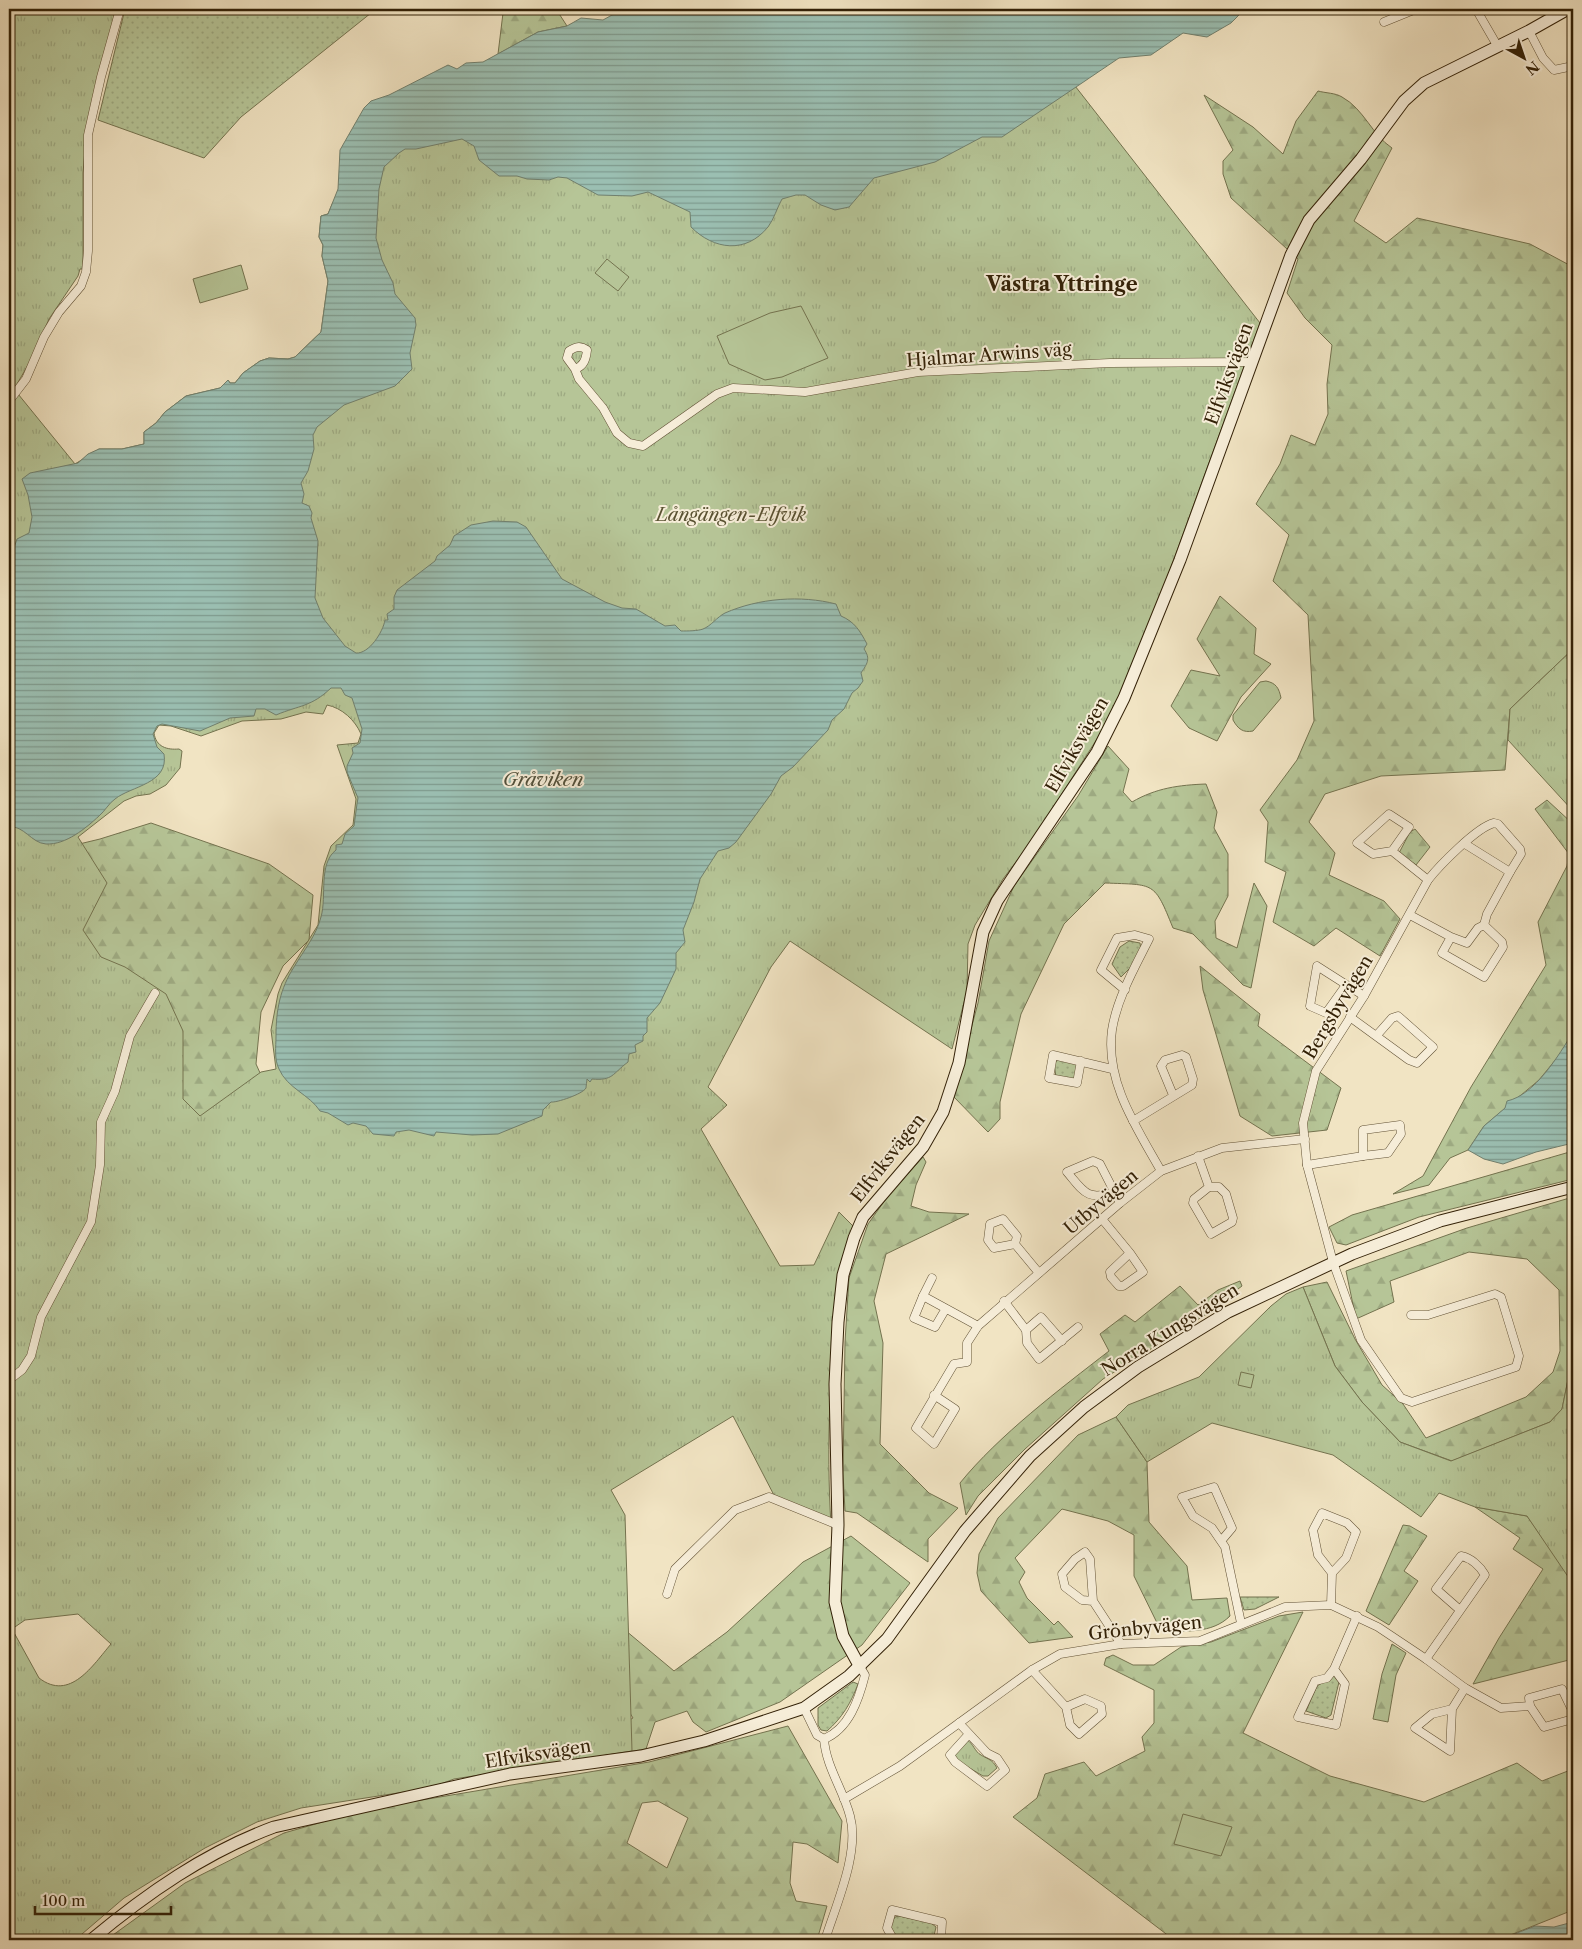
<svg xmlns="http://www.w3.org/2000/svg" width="1582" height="1949" font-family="'Libre Caslon Text',serif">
<defs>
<pattern id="grass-dots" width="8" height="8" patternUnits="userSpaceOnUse" patternTransform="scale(1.25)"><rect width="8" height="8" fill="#b6c597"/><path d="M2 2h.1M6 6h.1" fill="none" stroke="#9da981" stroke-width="1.8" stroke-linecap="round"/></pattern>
<pattern id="forest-firs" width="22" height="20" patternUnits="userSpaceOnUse" patternTransform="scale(1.25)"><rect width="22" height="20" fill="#b6c597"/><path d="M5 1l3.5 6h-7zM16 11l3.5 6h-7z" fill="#9da981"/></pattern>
<pattern id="park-tufts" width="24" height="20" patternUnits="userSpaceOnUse" patternTransform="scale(1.25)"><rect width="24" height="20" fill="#b6c597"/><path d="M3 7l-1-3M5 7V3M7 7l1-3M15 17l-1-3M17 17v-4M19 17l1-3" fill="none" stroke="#9da981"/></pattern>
<pattern id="water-rules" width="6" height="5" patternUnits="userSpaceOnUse" patternTransform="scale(1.25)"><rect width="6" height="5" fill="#9bbfb2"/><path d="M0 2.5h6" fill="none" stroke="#7f9b8f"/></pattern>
</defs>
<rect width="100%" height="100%" fill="#f1e4c3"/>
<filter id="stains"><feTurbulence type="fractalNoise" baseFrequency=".004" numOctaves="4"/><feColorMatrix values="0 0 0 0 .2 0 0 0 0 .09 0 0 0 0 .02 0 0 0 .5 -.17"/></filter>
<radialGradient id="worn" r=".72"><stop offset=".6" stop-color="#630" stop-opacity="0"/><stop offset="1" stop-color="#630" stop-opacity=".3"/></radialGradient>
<g fill="url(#grass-dots)" stroke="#74734f">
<polygon points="125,9 376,9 241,117 204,158 98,120"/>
<polygon points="1129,941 1140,943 1141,951 1130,968 1121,977 1112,964 1120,947"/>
<path d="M1058,1060l18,2c2,6 2,12 -3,17l-17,-2 -2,-14z"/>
<polygon points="1240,1597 1279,1597 1255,1609 1244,1610"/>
<polygon points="1334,1676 1339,1682 1331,1715 1326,1718 1306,1711 1317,1686"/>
<path d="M853,1682l5,2c-7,19 -16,34 -31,47l-6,-1 -3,-5v-17z"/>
<path d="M899,1916l32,7 5,4 -3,13c-13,0 -31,2 -41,-8l-1,-8 4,-7z"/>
</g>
<g fill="url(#forest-firs)" stroke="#74734f" fill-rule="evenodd">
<polygon points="515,9 556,9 567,26 538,32 498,54 503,13"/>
<path d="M1318,91c7,2 18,2 24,6 22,12 30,38 50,51l-38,73 32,22 31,-25 113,26 43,23v382l-63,60 -5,61 -124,6 -56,18 -16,28 26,31 -6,22 55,26 16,18 -20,37 -44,-28 -22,18 -41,-24 13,-50 -21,-10 3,-40 -8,-12 37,-50 17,-39 -6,-106 -35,-34 16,-46 -33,-31 24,-40 11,-29 24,10 13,-31 -1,-30 5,-39 -27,-27 -18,-25 11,-34 -67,-61 -8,-24v-13l10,-11 -29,-55 49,32 30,27 13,-33z"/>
<polygon points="1220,596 1256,628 1254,654 1271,664 1241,697 1217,741 1189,728 1171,706 1191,670 1220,676 1197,639"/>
<path d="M1108,746l21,23 -6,23 9,10c24,-14 47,-17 74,-18l11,28 -3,16 14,26v42l-13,25 1,17 21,10 17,-65 13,23 -16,82 -8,-3 -50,-51 -20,-6c-19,-47 -18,-43 -68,-45l-41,41 -43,90 -21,88v17l-12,13 -35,-36 25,-93 11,-62 25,-55 64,-90z"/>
<polygon points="1547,800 1573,824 1573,1032 1561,1053 1539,1080 1484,1126 1468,1150 1450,1158 1429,1185 1393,1194 1423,1176 1471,1087 1546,965 1538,922 1567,866 1569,854 1535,809"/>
<polygon points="151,823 269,864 313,895 309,940 283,966 261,1012 256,1064 325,1217 259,1242 9,846 46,852 100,839"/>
<polygon points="1415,829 1430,847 1416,865 1399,853 1410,832"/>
<polygon points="1200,966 1260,1014 1258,1026 1341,1088 1327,1130 1272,1136 1240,1116 1203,990"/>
<polygon points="1573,1151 1573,1179 1419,1217 1346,1245 1337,1243 1329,1227 1352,1215"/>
<polygon points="923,1157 926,1162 916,1185 911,1206 929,1212 969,1214 886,1254 874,1301 883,1343 880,1444 929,1493 958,1508 928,1539 928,1562 857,1513 845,1511 843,1473 845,1342 849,1278 868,1224 888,1196"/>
<polygon points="1573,1197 1573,1355 1562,1409 1550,1422 1452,1461 1400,1442 1362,1402 1335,1366 1303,1287 1327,1282 1355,1339 1382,1385 1403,1404 1426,1438 1526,1397 1553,1372 1560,1351 1559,1290 1527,1259 1469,1252 1390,1281 1394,1302 1356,1319 1346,1271 1467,1228"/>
<path d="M1240,1281l2,5 -8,6 -5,8 -126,79 -78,70 -47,47 -12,19 -6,-32c39,-48 100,-94 149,-132l-9,-17 25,-19 10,7 45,-36 18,19 20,-15z"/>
<path d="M1116,1417l31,45 2,60 38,44 5,34 35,-2 3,18c-18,18 -45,15 -69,15l-27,-55v-41l-26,-14 -46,-12 -47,49 10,14 -6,10 8,16 27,27 4,-4 15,16 -44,6 -48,-52 -4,-18 2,-19 19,-36 80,-83z"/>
<polygon points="1475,1507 1527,1516 1571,1577 1573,1584 1573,1659 1473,1684 1499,1638 1543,1569 1513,1549 1520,1538"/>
<polygon points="1403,1525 1410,1526 1427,1536 1404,1571 1418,1581 1389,1625 1366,1611"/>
<polygon points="851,1536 910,1583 862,1645 780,1702 706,1732 693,1722 687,1711 655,1722 646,1749 506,1771 598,1739 633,1718 620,1697 613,1620 674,1671 727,1632 803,1562"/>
<polygon points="1303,1612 1243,1733 1330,1776 1424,1802 1517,1763 1542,1781 1573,1769 1573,1910 1498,1940 1174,1940 1013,1817 1037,1798 1045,1774 1084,1762 1096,1776 1145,1751 1142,1737 1154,1723 1154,1690 1104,1665 1106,1658 1113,1655 1133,1665 1154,1665 1181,1647 1211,1642 1279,1616"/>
<polygon points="1392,1644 1406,1653 1396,1675 1388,1722 1373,1719 1382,1674"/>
<path d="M788,1726l54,95 -4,42 -31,-19 -14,-2 -3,41 6,18 31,5 -10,34h-711l79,-57 99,-50 84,-24 281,-47zM658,1801l30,17 -21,50 -40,-25 15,-40z"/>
</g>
<g fill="url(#park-tufts)" stroke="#74734f" fill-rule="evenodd">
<path d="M9,9h107l-30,129 -3,35v96h-3l-2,7 -29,43 -18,41 -17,29 61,75 24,-15h23l22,-5v-12l12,-9 9,-11 21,-16 34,-8 8,-8 2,3h5l8,-10 17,-12 9,-3 19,1 7,-2 26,-25 7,-51 -6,-25 1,-11 -4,-8 2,-21 7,-2 5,-12 44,-48 638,-145 245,314 -109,299 -32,78 -22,39 -68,106 -26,34 -28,46 -7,19 -1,47 -15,58 -162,-108 -19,26 -63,120 19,18 -26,24 79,137 34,-1 25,-53 14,14c-4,18 -11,37 -13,55 -10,79 -14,165 -9,244l-54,-24 -44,-85 -122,74 14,25 7,236 -178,28 -24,9 -129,20 -44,14 -52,26 -81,50 -49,42h-66zM327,705c15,3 28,15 34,29l-3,9 -21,2 19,54 -3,26 -22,21 -7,20 -6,59 -36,58 -4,11 -7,36 5,39 -15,3 -61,44 -17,-17v-68l-17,-37 -41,-27 -24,-10 -18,-27 24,-47 -29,-46 46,-36 12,-5 14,-2 16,-9 14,-17 2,-17 -3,-2c-12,1 -23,-2 -25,-16l5,-8 12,1 30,10 41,-15 39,-2 25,-7 17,2zM78,1614l33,30c-18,21 -41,58 -72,34l-27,-49 13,-9z"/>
<polygon points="1573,649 1573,811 1508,740 1510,709"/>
<polygon points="1303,1287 1335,1366 1362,1402 1400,1442 1451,1461 1550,1422 1562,1409 1573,1355 1573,1584 1527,1516 1475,1507 1439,1493 1421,1517 1333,1455 1212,1423 1147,1462 1116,1417 1128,1405 1199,1377 1271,1306 1286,1294"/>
<path d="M967,1740c6,3 8,12 14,15 8,5 11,4 16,13l-9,8h-5l-27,-16 -2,-5z"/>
</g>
<g fill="#b6c597" stroke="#74734f">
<polygon points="607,259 629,277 618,291 595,273"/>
<polygon points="241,265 248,289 200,303 193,279"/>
<polygon points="801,306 828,358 782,377 765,380 729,364 717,336 770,313"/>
<path d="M1266,681c10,2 13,7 15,17l-28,33c-10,2 -15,-2 -20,-11v-5l27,-33z"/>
<polygon points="1241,1372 1254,1375 1251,1388 1238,1385"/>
<polygon points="1183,1814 1232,1827 1221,1856 1174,1844"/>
</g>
<g fill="url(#water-rules)" stroke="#71806e">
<path d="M631,9h614l-14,14 -24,14 -24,-4 -32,22 -32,3 -117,79h-20l-47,25 -61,16 -25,29 -14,3 -14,-5 -16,-10h-9l-14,4c-5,9 -8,20 -14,28 -22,27 -54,23 -77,0l-1,-15 -42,-20 -16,4 -34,-1 -31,-17 -9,-1 -9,3 -22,-1 -10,-3h-18l-20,-16 -5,-14 -12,-7 -46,10h-11l-6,4 -15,14 -5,22 -3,49 6,22 11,23 2,11 20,24 1,7 -6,28 2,16 -17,17 -51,19 -27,22 -4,8 1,14 -6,22 -7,12 3,11 -2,9 7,3 3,7 -1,5 7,23 -3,57 8,20 22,28 11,7c13,1 27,-21 29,-33h3l-1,-6 7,-5v-12l3,-7 38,-29 2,-5 13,-11 4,-9 17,-11 22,-4 24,1 9,5 36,52 43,23 17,6 14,1 29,17 10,-1 6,6c6,0 17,0 22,-2 8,-3 14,-12 22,-16 34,-15 76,-18 111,-9l5,12c14,6 19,15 26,28l-3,5c7,10 3,15 -3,24l2,8 -5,7 -6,5 -8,16 -12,11 -4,10 -35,37 -12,9 -10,18 -35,48 -7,6 -11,3 -18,28 -6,23 -11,28 2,12 -9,11v16l-16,34 -13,15v14l-4,4v5l-8,4 1,7 -7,2 -1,8c-16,12 -15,19 -36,17l-2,3 -3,-3c0,2 -1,7 -1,9 -3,6 -30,15 -35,14l-8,8 -1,6 -44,18 -26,1 -36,-3 -2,4 -25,-6 -13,2 -2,4 -21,-2 -7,-8 -13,-3 -5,2 -20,-12 -8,-2c-10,-16 -33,-23 -41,-42 -5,-10 -3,-22 -3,-33 0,-26 4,-47 18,-69 10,-17 22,-31 27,-50 6,-21 -3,-53 15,-67v-5l6,-1 3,-10 9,-8 3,-22 1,-6 -11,-26v-6l6,-13 -1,-5 8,-5 2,-14 -10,-31 -7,-3 -4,-7h-10c-20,19 -31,17 -55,27l-11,-6h-9l-2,7 -24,2 -30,13 -38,-7 -5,2 -4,8 4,13 7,7c5,30 -33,32 -49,45 -6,4 -10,12 -16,17 -13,12 -33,29 -53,28 -15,-1 -22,-19 -37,-17v-275l5,-4 3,-9 12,-6 3,-16 -4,-22 -6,-16 8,-6 48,-10 10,-9 11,-5h23l22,-5v-12l12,-9 9,-11 21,-16 34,-8 8,-8 2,3h5l8,-10 17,-12 9,-3 19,1 7,-2 26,-25 7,-51 -6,-25 1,-11 -4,-8 2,-21 7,-2 10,-25 2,-39 24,-42 7,-7 18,-6 59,-30 9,4 9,-6 17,-1 55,-30 29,-6 14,-8 22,2 18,-10z"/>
<path d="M1573,1032v111l-37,9 -33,12 -19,-5 -16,-9 16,-24 21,-18 2,-7c28,-6 52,-46 66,-69z"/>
<polygon points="1573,1922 1573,1940 1499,1940 1535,1926 1554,1927"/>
</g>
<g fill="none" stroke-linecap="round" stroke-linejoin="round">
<g stroke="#625236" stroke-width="9">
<g id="street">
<polyline points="1476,9 1498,47"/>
<polyline points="1384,22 1416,9"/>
<polyline points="1529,31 1543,58 1554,70 1573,66"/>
<path d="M575,369l-8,-11 2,-7c6,-4 11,-6 18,-1 -1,9 -3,16 -12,19l4,10 24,29 14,25 12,10 14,3 74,-52 16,-6 72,4 113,-20 192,-9 142,-1"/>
<polyline points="9,401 26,379 44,337 59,312 81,286 86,272 88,251 88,135 101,77 120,9"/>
<polyline points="1392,851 1373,854 1357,843 1389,814 1409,827 1392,851 1428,880"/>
<polyline points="1410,915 1451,937 1442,953 1484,977 1503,947 1502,942 1484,925 1478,928 1467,943 1451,937"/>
<polyline points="1484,925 1487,914 1510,872"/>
<polyline points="1346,985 1326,1013 1310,1006 1317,966 1364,996"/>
<path d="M1125,990l-24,-20 16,-32 18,-3 14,4c-14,28 -32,59 -37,91 -7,52 25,98 49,141"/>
<polyline points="1350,1017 1409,1060 1417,1063 1433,1047 1398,1016 1392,1018 1377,1035"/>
<polyline points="1081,1061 1077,1083 1049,1078 1053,1055 1112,1069"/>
<polyline points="1133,1121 1192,1085 1193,1079 1186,1057 1182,1055 1165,1060 1161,1066 1173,1095"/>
<polygon points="1400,1125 1401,1134 1388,1153 1363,1156 1363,1130"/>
<polyline points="1198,1156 1209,1187 1219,1187 1226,1194 1233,1218 1232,1222 1211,1234 1193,1203 1194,1199 1209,1187"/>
<polyline points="1307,1165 1363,1156"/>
<path d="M1114,1192c-27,9 -30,0 -47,-20l26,-11 7,3 20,39"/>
<polyline points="1102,1219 1130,1253 1143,1272 1123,1286 1119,1286 1111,1277 1110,1272 1130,1253"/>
<polyline points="1015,1244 994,1248 988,1240 990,1224 1003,1219 1017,1236 1015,1244 1039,1273"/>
<polyline points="923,1296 932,1278"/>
<polyline points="1004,1301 1026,1330 1027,1343 1039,1359 1078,1327"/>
<polyline points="945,1310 935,1327 914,1318 923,1296 978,1326"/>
<path d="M1411,1315h17l67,-21 6,3 18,59 -3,11 -104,35 -11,-4 -40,-58 -28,-78 -26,-97 -4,-42 13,-52 48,-75 64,-116c11,-14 49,-53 66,-57l4,1 22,25 1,5 -11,18 -45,-28"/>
<polyline points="1026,1330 1041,1317 1062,1341"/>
<polyline points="9,1380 22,1370 31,1356 41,1317 91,1222 100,1165 101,1122 115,1091 130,1036 155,993"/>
<polyline points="934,1395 955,1409 934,1444 916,1428 954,1364 967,1362 967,1343 978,1326 1120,1203 1161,1171 1222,1148 1305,1139"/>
<polyline points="1221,1541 1232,1528 1214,1487 1182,1497 1193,1516 1212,1528 1225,1547 1241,1623"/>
<polyline points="667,1594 675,1569 735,1510 769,1497 838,1525"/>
<polyline points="1093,1601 1082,1600 1065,1587 1062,1574 1075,1559 1085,1552 1090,1559 1093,1601 1121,1644"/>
<polyline points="1331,1605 1332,1573 1346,1558 1356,1532 1347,1523 1322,1513 1313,1530 1318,1555 1332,1573"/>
<path d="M1426,1659l59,-84c-5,-9 -14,-17 -24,-19l-25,33 24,21"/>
<polyline points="1334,1669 1345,1684 1336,1725 1298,1717 1315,1681 1327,1678 1334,1669 1357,1616"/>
<polyline points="1032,1670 1066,1707 1085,1699 1101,1706 1102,1714 1079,1734 1070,1725 1066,1707"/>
<polyline points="804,1708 817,1735 824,1739"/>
<polyline points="1452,1709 1450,1751 1415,1728 1432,1714 1452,1709 1465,1688"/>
<polyline points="1573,1712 1562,1689 1529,1698 1530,1706 1544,1727 1573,1719"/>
<polyline points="959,1723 987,1753 997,1758 1005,1770 987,1786 955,1762 950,1755 969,1734"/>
<path d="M824,1739c2,28 19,50 26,77 10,36 -14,89 -25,124"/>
<path d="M824,1739c25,-10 35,-40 41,-64l-5,-8"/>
<polyline points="844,1799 900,1766 1032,1670 1060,1654 1121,1644 1200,1641 1285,1607 1331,1605 1378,1627 1426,1659 1465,1688 1501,1708 1530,1706"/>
<polyline points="898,1940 892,1937 887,1928 892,1910 942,1922 941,1940"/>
</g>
</g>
<g stroke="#332107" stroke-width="13">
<g id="secondary">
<polyline points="860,1667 843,1636 835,1602 838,1525 835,1384 838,1322 843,1275 854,1238 863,1217 923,1147 943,1112 959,1063 983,932 997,901 1097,752 1124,698 1180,560 1291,255 1309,220 1361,159 1404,101 1424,83 1529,31 1568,9"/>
<path d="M91,1940c55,-46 115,-88 183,-113l236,-53 131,-18 63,-15 100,-33 45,-32 38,-37 78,-108 65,-75 54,-49 54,-40 90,-55 124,-58 88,-33 133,-34"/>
</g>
</g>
<use href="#street" stroke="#f6edd8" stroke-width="8"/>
<use href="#secondary" stroke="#f6edd8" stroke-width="11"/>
</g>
<g text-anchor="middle" stroke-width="4" stroke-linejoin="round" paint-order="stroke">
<g font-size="18" fill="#332107" stroke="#f6edd8">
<text transform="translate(989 355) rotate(-4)" y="6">Hjalmar Arwins väg</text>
<text transform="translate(1229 374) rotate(-70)" y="6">Elfviksvägen</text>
<text transform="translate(1077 745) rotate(-60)" y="6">Elfviksvägen</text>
<text transform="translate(1338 1007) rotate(-59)" y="6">Bergsbyvägen</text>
<text transform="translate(888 1158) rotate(-52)" y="6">Elfviksvägen</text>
<text transform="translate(1101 1202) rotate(-40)" y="6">Utbyvägen</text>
<text transform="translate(1170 1330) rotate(-32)" y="6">Norra Kungsvägen</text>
<text transform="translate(1145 1628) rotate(-6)" y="6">Grönbyvägen</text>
<text transform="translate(538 1754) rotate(-9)" y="6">Elfviksvägen</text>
</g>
<g font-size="18" font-style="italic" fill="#5a5232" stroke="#f6edd8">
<text x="731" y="521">Långängen-Elfvik</text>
</g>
<g font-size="19" font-style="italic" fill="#52503a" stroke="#f6edd8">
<text x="543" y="786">Gråviken</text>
</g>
<g font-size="20" font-weight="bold" fill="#332107" stroke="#f6edd8">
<text x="1062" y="291">Västra Yttringe</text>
</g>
</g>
<rect width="1582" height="1949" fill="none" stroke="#f1e4c3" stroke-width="30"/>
<rect x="10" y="10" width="1562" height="1929" fill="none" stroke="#332107" stroke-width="2.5"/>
<rect x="15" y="15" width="1552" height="1919" fill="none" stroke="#332107"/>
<g transform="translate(1524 58) rotate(140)" stroke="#f6edd8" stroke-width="4" paint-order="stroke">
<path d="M0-4L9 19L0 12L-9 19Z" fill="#332107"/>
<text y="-8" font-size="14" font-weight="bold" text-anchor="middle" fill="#332107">N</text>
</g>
<path d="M35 1906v8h136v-8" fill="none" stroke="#332107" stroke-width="2.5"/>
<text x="42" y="1906" font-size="15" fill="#332107" stroke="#f6edd8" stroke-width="4" paint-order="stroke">100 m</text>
<rect width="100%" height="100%" filter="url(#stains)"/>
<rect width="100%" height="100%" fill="url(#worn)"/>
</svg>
